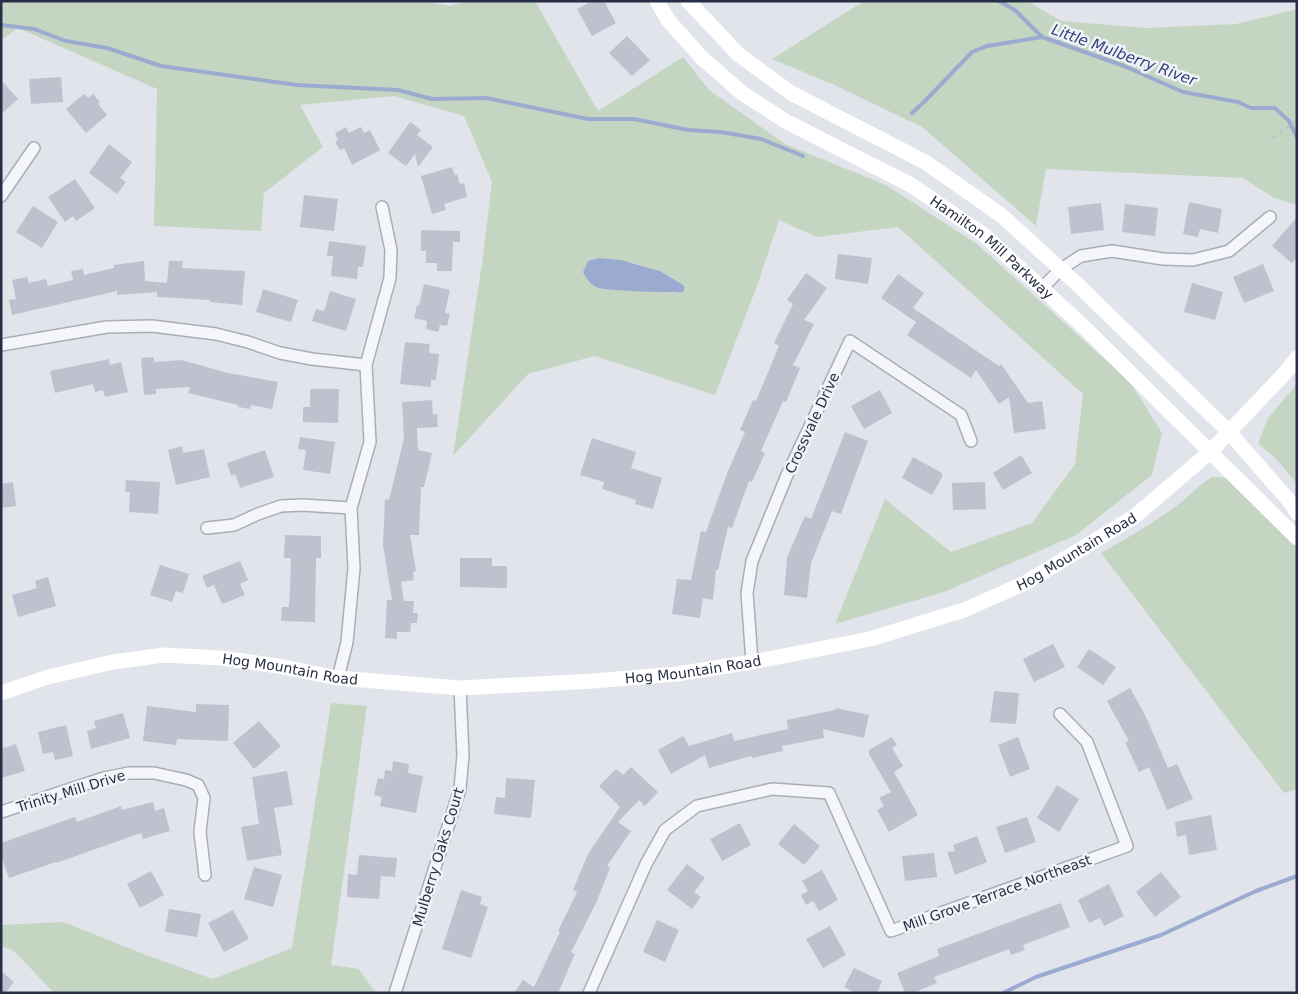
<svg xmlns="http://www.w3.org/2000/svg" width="1298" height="994" font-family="'DejaVu Sans',sans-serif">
<rect width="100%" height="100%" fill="#e2e4eb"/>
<g fill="#c4d6c2" fill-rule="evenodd">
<path d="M1,1h421l28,5 16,-5h69l63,110 85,-54 26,33 76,54 101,41 91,59 153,138 32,51 -10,42 -76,60 -132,57 -109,32 50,-125 66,53 81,-29 43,-59 8,-70 -185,-167 -81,10 -38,-17 -22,66 -42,109 -120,-39 -67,18 -75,82 29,-193 10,-81 -28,-66 -70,-20 -94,9 23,42 -59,46 -3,38 -107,-5 3,-137 -139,-61 -17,12zM599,258c25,2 68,10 86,29l-10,6 -78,-5z"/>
<polygon points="864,1 1027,1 1061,21 1146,28 1236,24 1297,9 1297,205 1274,198 1243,178 1046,169 1036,226 922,127 832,84 772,59"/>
<polygon points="1297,384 1297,484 1277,460 1258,443 1268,418"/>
<path d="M1212,477l17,1 68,65v246l-13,4 -183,-240c26,-15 51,-29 75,-47 13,-9 22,-21 36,-29z"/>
<polygon points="331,703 367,706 331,965 359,969 376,993 54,993 14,951 1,946 1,925 64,922 146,955 213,979 292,948"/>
</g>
<path fill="#9aabcf" d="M599,258l22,2 39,11 22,13 3,3 -2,5c-11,1 -80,-1 -87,-5 -6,-3 -10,-9 -13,-15l5,-11z"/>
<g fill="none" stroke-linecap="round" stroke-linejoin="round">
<g stroke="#9aabcf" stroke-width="4">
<polyline points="999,1 1015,10 1042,37 1124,66 1183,92 1238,102 1251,108 1275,108 1289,121 1297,137"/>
<polyline points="1,25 34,29 66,41 107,48 161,66 297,85 398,90 432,99 486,98 588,119 634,119 688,130 721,132 761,139 803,156"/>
<polyline points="912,113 926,100 972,52 987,46 1042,37"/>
<polyline points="1003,993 1036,977 1161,935 1256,891 1297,876"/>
</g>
</g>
<g fill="#bec2cf">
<polygon points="592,1 604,1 616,23 592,36 577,9"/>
<polygon points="627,36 650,60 632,76 609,53"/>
<polygon points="61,77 63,102 31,104 29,79"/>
<polygon points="1,80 18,99 1,114"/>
<polygon points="84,94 88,98 93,94 100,102 98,104 107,115 86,133 66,109"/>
<polygon points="410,122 421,130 417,135 433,147 418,167 415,154 406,166 388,153"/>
<polygon points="346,127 349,133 361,127 364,133 370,130 380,150 352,165 344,148 340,150 335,142 338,140 335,133"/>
<polygon points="109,144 132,162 120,178 126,182 117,194 89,173"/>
<polygon points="452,167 455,175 457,174 460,184 464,183 467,197 444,204 446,210 432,214 421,176"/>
<polygon points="75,179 95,208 76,221 73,216 65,222 48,197"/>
<polygon points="304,195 338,199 334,231 300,227"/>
<polygon points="1189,202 1222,209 1218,233 1200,229 1198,237 1183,234"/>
<polygon points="1101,203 1104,230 1071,234 1068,207"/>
<polygon points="1125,204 1158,208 1155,236 1122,232"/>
<polygon points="33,206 58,222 42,248 16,232"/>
<polygon points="1297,217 1297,257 1292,263 1272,246"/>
<polygon points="421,230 460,231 460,242 453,242 452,271 437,271 437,263 426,263 426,251 421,251"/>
<polygon points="329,241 366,246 363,267 358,267 357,279 331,276 333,256 327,256"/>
<polygon points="838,254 872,258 868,284 835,279"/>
<polygon points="144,261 145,281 167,283 169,261 183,261 182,268 245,271 242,305 210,302 210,300 157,297 157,292 117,295 117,291 12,315 9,300 16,299 12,280 27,277 29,283 46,279 48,286 73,280 71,271 83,269 84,275 114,268 114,265"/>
<polygon points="1263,264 1274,291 1244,303 1233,277"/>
<polygon points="806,273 827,288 804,320 814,324 793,365 800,368 786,402 783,401 761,451 765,453 752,482 749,481 732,528 728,527 718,570 716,570 713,600 703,598 700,618 672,614 677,579 691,580 701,531 706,532 728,471 745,432 740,430 753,400 756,401 779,346 774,343 793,304 787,300"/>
<polygon points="898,274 924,293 913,308 999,366 1001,364 1028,403 1042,401 1046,429 1014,433 1009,397 999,404 976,370 971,378 907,335 916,322 881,298"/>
<polygon points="1192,283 1223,292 1215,320 1184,312"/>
<polygon points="424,284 450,290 445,313 450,314 447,326 440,325 438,332 426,329 427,321 414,318 417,305 419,306"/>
<polygon points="263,289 298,300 291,322 256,312"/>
<polygon points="330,291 356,299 346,331 312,321 316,309 324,311"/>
<polygon points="405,342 430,344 429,353 439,354 436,380 431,380 431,387 400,384"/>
<polygon points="154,357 154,362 181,360 228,373 278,382 272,409 251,405 250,409 238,407 238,405 188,393 190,387 156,389 156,394 144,395 141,358"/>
<polygon points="109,359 110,365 121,362 128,392 105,397 103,390 95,392 93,384 55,393 50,371"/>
<polygon points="310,389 339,389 338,423 303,422 303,407 310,407"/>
<polygon points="880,390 892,413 864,429 851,406"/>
<polygon points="432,400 433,415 437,414 438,427 417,428 418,450 432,453 424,487 421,487 419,535 410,535 416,571 413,572 414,580 401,582 404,601 414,601 413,613 418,613 417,623 411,623 410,632 397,632 397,639 385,638 387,600 392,600 383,545 385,499 389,500 404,438 402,402"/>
<polygon points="845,432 868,441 841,514 832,511 811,563 807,598 784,595 787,557 805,516 811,519"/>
<polygon points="300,437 335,442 330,474 303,470 306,450 298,449"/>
<polygon points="592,438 636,452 631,468 662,478 653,509 635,504 636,500 602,489 604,482 580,475"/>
<polygon points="182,446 183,453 204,449 210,477 176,485 168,450"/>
<polygon points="265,450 274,477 240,488 235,474 231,476 227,463"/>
<polygon points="1021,455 1032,473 1003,490 993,473"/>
<polygon points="913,457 942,473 942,477 932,495 902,478"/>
<polygon points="126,480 160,482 158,514 129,512 130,492 125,492"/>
<polygon points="13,482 16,506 1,508 1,484"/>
<polygon points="985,482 986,509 953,510 952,483"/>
<polygon points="285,535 321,536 321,558 316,558 315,622 281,621 282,607 289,607 290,588 291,558 284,558"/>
<polygon points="460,558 492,558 492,566 507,566 507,588 460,587"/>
<polygon points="240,561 248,580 240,584 245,595 222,604 214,585 207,588 202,576"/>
<polygon points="160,565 189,574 183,593 176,591 172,602 150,595"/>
<polygon points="48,577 56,606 18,617 12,595 37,588 35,581"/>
<polygon points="1053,644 1065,667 1034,682 1023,659"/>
<polygon points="1089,649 1116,667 1103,685 1077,667"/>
<polygon points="1130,688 1146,717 1168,768 1177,764 1193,799 1167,810 1149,767 1139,772 1125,742 1129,741 1107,701"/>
<polygon points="994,691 1019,693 1016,724 990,722"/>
<polygon points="196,704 229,705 228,741 177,739 176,745 143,741 147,706 196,712"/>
<polygon points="836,708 869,715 864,738 823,729 824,738 782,746 783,751 752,758 751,756 709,768 705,755 671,774 658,750 683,736 689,746 732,733 734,741 788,729 787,720 835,710"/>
<polygon points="123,713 130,738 91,749 87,731 96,728 94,721"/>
<polygon points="259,721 281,746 254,769 233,743"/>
<polygon points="66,725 73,756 55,760 53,752 43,754 38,732"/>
<polygon points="892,737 897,745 892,748 903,766 894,772 918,815 889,832 877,810 884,806 879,798 891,792 869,754 869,750"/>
<polygon points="1018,737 1030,769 1010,777 998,745"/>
<polygon points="16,744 25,771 1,778 1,749"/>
<polygon points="393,761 409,764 408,773 423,776 416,813 380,806 382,797 374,795 378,778 384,779 385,770 392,771"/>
<polygon points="631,767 658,792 645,806 639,800 618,822 631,831 607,866 610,868 596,903 571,952 575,954 558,993 514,993 523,980 534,987 560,932 558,931 577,892 573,890 588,854 620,807 599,786 616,769 623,775"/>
<polygon points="287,771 293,805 274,808 282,855 247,861 241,827 259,824 252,777"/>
<polygon points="506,778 535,780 531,818 494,814 496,797 505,798"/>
<polygon points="1057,785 1079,799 1059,832 1037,818"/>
<polygon points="153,802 155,811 164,808 170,831 143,839 141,833 56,863 56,862 9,878 1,855 1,843 75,817 77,822 121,806 122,810"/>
<polygon points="1211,815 1217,850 1189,855 1186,835 1177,837 1175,822"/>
<polygon points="1027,817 1036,842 1005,853 996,827"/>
<polygon points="740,823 751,845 722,861 710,839"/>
<polygon points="794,824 820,846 804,865 778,844"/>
<polygon points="977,836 987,862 955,875 947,852 955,851 953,845"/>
<polygon points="934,853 937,877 905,881 902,856"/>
<polygon points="359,855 397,858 395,877 381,876 379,899 347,897 348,874 357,875"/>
<polygon points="687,864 705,878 694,892 701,897 692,909 667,890"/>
<polygon points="254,867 282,875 273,907 244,899"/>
<polygon points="822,870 838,900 819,911 813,901 806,905 801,895 808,891 802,881"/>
<polygon points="151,871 164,895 140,908 127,884"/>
<polygon points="1161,872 1181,897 1155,917 1136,892"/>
<polygon points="1109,884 1124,916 1104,926 1100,918 1089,923 1078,900"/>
<polygon points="461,890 482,897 480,904 488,907 471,958 442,949"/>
<polygon points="1061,903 1070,927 1023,945 1025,950 1011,955 1009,949 934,977 937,983 913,993 905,993 897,973 939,956 937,949"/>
<polygon points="169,909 201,914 197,937 165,932"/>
<polygon points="233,910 249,939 224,952 208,923"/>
<polygon points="657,920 679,930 665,962 643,952"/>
<polygon points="830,926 846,955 823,968 806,939"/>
<polygon points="854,968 882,981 877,993 856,993 844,987"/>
<polygon points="1,971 14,982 5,993 1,993"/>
</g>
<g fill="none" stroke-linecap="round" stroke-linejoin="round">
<g stroke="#aaadb9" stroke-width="14">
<g id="street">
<polyline points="1,196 34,148"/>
<polyline points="1042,288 1061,269 1081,256 1112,251 1163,259 1193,260 1229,251 1270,217"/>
<polyline points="1,345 107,327 152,326 216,334 248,342 280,353 312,359 366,365"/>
<polyline points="207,528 234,525 258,514 281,506 302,505 351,508"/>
<polyline points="752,662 747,593 752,561 787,475 850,341 961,415 971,441"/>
<polyline points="338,678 347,642 354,568 351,508 370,442 366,365 390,278 391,250 382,207"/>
<polyline points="1,812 104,778 129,773 154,773 186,780 198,785 204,798 200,832 205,875"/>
<polyline points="395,993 460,789 463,755 460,688"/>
<polyline points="589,993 646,864 665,830 697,806 772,789 829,793 891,931 1127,846 1087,742 1060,714"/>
</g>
</g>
<polyline stroke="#c0c2ca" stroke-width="2.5" stroke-dasharray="4 4" stroke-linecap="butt" points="1273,138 1297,120"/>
<use href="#street" stroke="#f5f6f9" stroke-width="11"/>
<g stroke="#fff" stroke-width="15">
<path id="s1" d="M657,1l11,19 33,37 41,36 45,29 124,63 73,50 100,92 213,211"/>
<polyline points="688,1 739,55 791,93 925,162 1001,215 1078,285 1229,432 1291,503 1297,513"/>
<path id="s2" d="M1,693l47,-16 65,-15 51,-7 57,3 57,8 60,12 122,10 133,-7 84,-7 75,-12 118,-23 94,-29 61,-27 109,-66 76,-65 75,-79 12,-15"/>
</g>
</g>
<g text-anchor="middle" stroke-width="5" stroke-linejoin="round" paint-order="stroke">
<g font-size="14" fill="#282e45" stroke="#f2f3f8">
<text dy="5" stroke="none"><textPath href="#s1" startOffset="421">Hamilton Mill Parkway</textPath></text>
<text transform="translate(812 423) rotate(-65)" y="5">Crossvale Drive</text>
<text dy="5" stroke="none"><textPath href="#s2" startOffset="1105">Hog Mountain Road</textPath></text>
<text dy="5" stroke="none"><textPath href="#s2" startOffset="295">Hog Mountain Road</textPath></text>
<text dy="5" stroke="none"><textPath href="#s2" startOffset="700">Hog Mountain Road</textPath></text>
<text transform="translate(71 791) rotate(-17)" y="5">Trinity Mill Drive</text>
<text transform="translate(438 857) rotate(-73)" y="5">Mulberry Oaks Court</text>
<text transform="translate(997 893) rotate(-20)" y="5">Mill Grove Terrace Northeast</text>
</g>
<g font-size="15" font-style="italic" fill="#2e447d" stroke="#f2f3f8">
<text transform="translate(1124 55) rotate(20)" y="5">Little Mulberry River</text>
</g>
</g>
<rect width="1298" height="994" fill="none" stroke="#282e45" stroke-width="5"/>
</svg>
